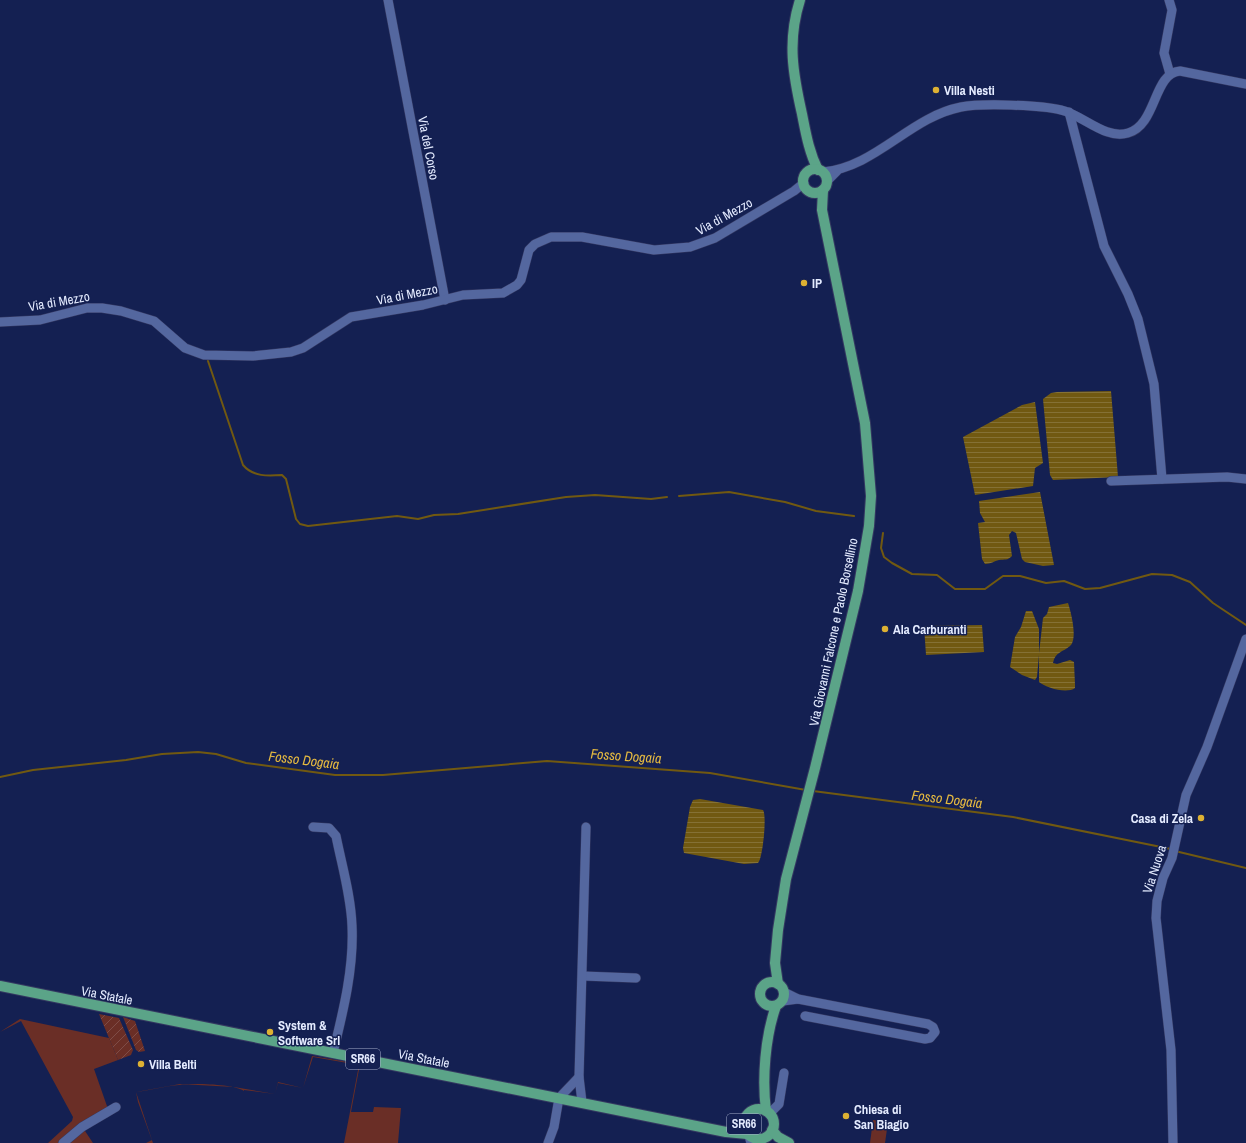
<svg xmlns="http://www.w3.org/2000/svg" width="1246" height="1143" font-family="'Archivo Narrow',sans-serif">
<defs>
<pattern id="garden-furrows" width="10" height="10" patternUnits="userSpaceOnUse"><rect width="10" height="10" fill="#6a2e26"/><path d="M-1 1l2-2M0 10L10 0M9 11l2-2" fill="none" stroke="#7f4c47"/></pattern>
<pattern id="water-rules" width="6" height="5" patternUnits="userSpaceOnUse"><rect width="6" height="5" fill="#715911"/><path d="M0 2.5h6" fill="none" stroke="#857135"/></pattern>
</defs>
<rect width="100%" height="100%" fill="#142052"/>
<g fill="#6a2e26">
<polygon points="20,1019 109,1038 118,1060 94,1069 108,1109 61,1143 48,1143 72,1121 73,1117 21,1021 0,1032"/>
<path d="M312,1056l48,8 -9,48h22l1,-5 27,1 -3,35h-54l15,-78 -46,-8 -10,31 -25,-5 -3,11 -31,-4v1c-10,-7 -52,-8 -65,-6 -14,1 -28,5 -43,7l2,10 15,41h-7l6,-3 -16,-48 44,-8 54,3 41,7 3,-12 25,6z"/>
<polygon points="873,1120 888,1122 885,1143 870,1143"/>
<polygon points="83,1128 93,1143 65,1143"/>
</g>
<g fill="url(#garden-furrows)">
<polygon points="99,1014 119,1018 133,1050 131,1055 118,1060"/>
<polygon points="123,1017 135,1021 145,1051 139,1052 136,1050"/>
</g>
<g fill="url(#water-rules)">
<polygon points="1111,391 1118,477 1053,480 1050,475 1043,399 1051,393 1057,392"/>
<polygon points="1035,402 1043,463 1035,468 1033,486 975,495 963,437 1022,405"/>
<path d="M1040,492l14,73 -11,1 -18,-4 -3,-3 -6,-26 -4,-2 -3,4 3,21c-5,5 -7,3 -13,4 -5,1 -8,4 -14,4l-3,-5 -4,-36 7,-1 -5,-9 -1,-12z"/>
<path d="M1068,603c3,9 10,36 2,43 -7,6 -15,6 -17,17l4,1 13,-4 4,2 1,23v3c-8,6 -29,0 -36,-6v-27l-2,22 -2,3 -13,-5 -12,-8 5,-30 6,-10 5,-16h6l7,18v24l4,-35 4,-4 2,-7z"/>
<polygon points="982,625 984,652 926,655 924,626"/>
<path d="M700,799l63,11c4,6 0,47 -5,53l-14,1 -60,-11 -1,-5 7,-41 3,-7z"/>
</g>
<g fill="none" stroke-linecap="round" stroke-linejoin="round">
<g stroke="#715911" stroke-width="2">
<path d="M208,361l35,104c10,12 25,11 39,10l4,4 10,40 4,5 8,2 89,-10 21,3 16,-4 24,-1 108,-17 29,-2 56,4 16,-2"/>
<polyline points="679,496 729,492 785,502 816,511 854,516"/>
<polyline points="883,533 881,548 884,557 892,563 912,574 937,575 955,589 985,589 1003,576 1020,576 1046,583 1064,581 1085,589 1100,588 1152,574 1172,575 1190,582 1213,603 1246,625"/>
<polyline points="0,777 33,770 126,760 162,754 198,752 216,754 246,763 335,775 383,775 547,761 710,773 806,790"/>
<polyline points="813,791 1013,817 1171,849"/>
<polyline points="1175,851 1246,868"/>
</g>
<g stroke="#343861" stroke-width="10">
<g id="minor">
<polyline points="388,0 445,300"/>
<polyline points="1169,0 1172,10 1164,53 1170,74"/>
<polyline points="1069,112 1104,246 1128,294 1138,319 1154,384 1162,479"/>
<path d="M823,172c53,-5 87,-55 138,-65 21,-4 79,-2 100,3 22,5 44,30 67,23 29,-8 25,-60 52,-62l66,13"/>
<polyline points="827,181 837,171"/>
<polyline points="0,322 40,320 87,308 102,308 121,311 154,321 185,348 204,355 253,356 291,352 303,348 351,317 423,305 463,295 503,293 517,285 521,280 529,250 535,244 551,237 582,237 654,250 690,247 715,238 794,191 804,183"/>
<polyline points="1111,481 1227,477 1246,479"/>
<path d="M313,827l16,1 7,8c6,30 15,60 16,90 2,43 -9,86 -19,127"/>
<polyline points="583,976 636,978"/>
<polyline points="784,992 798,999 928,1024 933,1027 935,1032 930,1038 925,1039 805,1016"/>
<polyline points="783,1001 798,999"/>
<polyline points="582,1102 579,1077 586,827"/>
<polyline points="769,1114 779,1104 784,1073"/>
<polyline points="749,1136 751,1143"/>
<polyline points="63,1143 82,1127 116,1107"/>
<polyline points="548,1143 554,1127 559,1098 579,1077"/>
<polyline points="757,1143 759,1139"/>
<polyline points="1173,1143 1171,1050 1156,918 1157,901 1163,878 1172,858 1186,795 1207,747 1246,639"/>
</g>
</g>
<g stroke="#343861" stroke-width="12">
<g id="major">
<path d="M800,0c-13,41 -7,74 2,114 4,20 7,38 16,56"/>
<circle cx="815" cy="181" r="12"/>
<circle cx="772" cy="994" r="12"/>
<polyline points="778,984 775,963 778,930 786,879 815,768 858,591 869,526 871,496 865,423 822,210 823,190"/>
<polyline points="0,986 726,1132 747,1134"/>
<circle cx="759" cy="1124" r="15"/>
<path d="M766,1111c-4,-32 -1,-74 10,-105"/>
<polyline points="772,1130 778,1137 789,1143"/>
</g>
</g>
<use href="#minor" stroke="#54679f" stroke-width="9"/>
<use href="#major" stroke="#5ba488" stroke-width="10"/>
</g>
<g fill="#ddb133" stroke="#142052" stroke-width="1.5">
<circle cx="936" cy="90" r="4"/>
<circle cx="804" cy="283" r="4"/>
<circle cx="885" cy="629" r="4"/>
<circle cx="1201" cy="818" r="4"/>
<circle cx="270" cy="1032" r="4"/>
<circle cx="141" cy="1064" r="4"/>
<circle cx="846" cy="1116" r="4"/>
</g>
<g text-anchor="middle" stroke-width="3" stroke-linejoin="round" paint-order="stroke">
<g fill="#142052" stroke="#a6aecb" stroke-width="1">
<rect x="346" y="1049" width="34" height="20" rx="3"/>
<rect x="727" y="1114" width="34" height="20" rx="3"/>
</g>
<g font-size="12" font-weight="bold" fill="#e4ebff">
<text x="363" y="1063">SR66</text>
<text x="744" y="1128">SR66</text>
</g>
<g font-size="13" font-weight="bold" fill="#e4ebff" stroke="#142052" text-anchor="start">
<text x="944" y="95">Villa Nesti</text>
<text x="812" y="288">IP</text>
<text x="893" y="634">Ala Carburanti</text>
<text x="1193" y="823" text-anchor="end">Casa di Zela</text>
<text x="278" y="1030">System &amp;<tspan x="278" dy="15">Software Srl</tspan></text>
<text x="149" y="1069">Villa Belti</text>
<text x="854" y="1114">Chiesa di<tspan x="854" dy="15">San Biagio</tspan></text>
</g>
<g font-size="13" fill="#e4ebff" stroke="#142052">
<text transform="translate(429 148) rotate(79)" y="5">Via del Corso</text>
<text transform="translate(724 216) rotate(-29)" y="5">Via di Mezzo</text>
<text transform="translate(407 294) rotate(-11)" y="5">Via di Mezzo</text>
<text transform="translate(59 301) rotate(-10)" y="5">Via di Mezzo</text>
<text transform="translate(833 632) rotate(-78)" y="5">Via Giovanni Falcone e Paolo Borsellino</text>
<text transform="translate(1154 869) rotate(-72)" y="5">Via Nuova</text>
<text transform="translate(107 995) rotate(11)" y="5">Via Statale</text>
<text transform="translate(424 1058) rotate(11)" y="5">Via Statale</text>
</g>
<g font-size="14" font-style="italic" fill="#e6ba40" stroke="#142052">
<text transform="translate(626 756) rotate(4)" y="5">Fosso Dogaia</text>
<text transform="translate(304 760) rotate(7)" y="5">Fosso Dogaia</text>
<text transform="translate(947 799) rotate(7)" y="5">Fosso Dogaia</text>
</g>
</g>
</svg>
